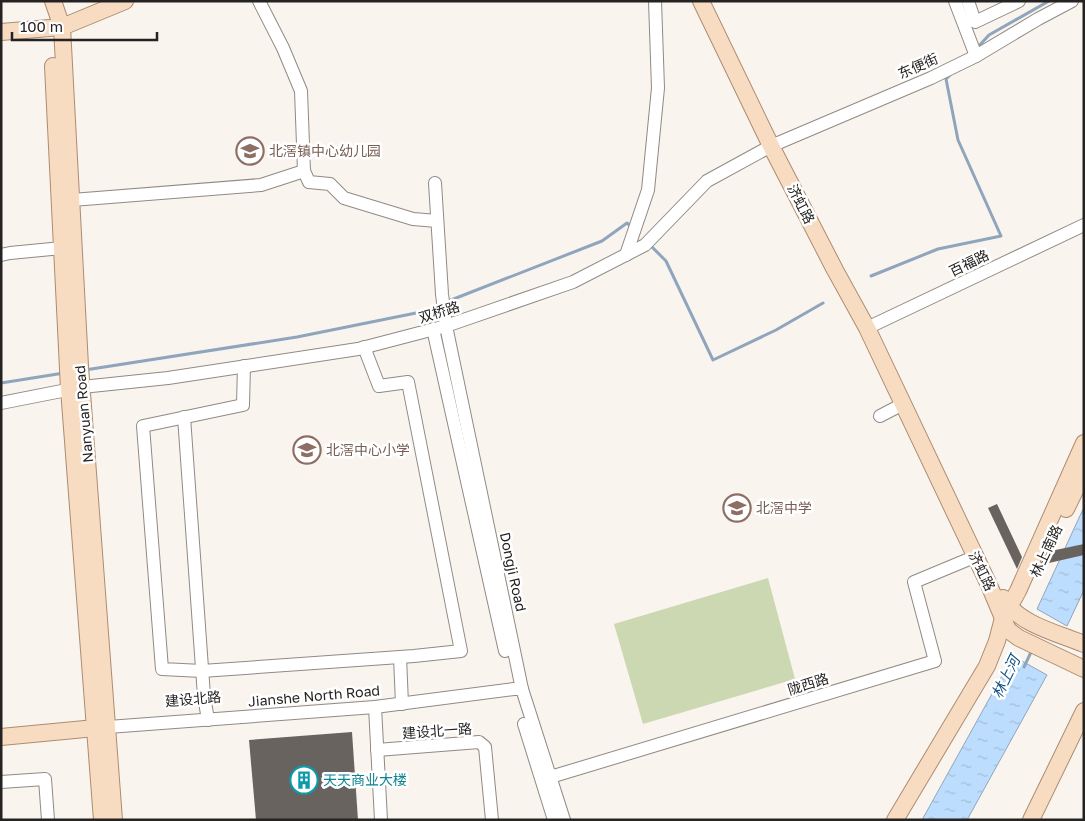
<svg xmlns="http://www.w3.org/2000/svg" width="1085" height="821" font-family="'Golos Text','Noto Sans SC',sans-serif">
<defs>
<pattern id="water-ripples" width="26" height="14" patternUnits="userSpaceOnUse" patternTransform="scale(1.25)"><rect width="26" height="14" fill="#bcddfe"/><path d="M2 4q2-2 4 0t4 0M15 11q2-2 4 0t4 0" fill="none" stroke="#a1bdd9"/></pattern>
</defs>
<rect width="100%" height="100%" fill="#faf4ef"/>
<polygon fill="#cbd8b1" points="768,578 795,679 643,724 614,624"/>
<g fill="url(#water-ripples)" stroke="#8fa5bc">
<polygon points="1084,507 1084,590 1067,626 1037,609"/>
<polygon points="1013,656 1047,675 967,820 922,820"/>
</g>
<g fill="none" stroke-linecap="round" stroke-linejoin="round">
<g stroke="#8fa5bc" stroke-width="3">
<polyline points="977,48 989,35 1049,1"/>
<polyline points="650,245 666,261 713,360 776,330 823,303"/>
<polyline points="871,276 938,249 1001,236 958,140 946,79 951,74"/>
<polyline points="446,302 602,241 627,223 633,228"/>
<polyline points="85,370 297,337 421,312 440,305"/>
<polyline points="1,383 64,373"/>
<polyline points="1024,667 1032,650"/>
</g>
</g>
<g fill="#68635f">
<polygon points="997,504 1022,557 1017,569 988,508"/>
<polygon points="1084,544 1084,555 1040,565 1046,552"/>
<polygon points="352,732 358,820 256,820 249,740"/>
</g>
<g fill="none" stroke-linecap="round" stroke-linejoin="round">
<g stroke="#908a86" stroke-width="14">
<g id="minor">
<polyline points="259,1 283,48 301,91 304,171"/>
<polyline points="955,1 976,56"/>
<polyline points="968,1 975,22 1019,1"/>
<polyline points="435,183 442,294 446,326 522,689 564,820"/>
<polyline points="72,200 261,185 304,171 309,182 330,184 344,198 413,219 437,221"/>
<polyline points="1,255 10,253 62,248"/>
<polyline points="626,255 648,190 658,88 655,1"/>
<polyline points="867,328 1084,225"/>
<polyline points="433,329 505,651"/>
<polyline points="244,366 243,405 143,426 162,669 202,671 414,656 461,651 408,382 379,386 364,347"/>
<polyline points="1,403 82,387 168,378 358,349 446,326 573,282 645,245 707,181 771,146 931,78 976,56 1038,19 1072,1"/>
<polyline points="880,416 903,404"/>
<polyline points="184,417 204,696 208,720"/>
<polyline points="400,657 402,704"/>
<polyline points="375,707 381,820"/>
<polyline points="524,724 554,820"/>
<polyline points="108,727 375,707 514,689 522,689"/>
<polyline points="377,750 479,742 485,747 492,820"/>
<polyline points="549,776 557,775 935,661 914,582 974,557"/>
<polyline points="1,782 45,779 48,820"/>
</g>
</g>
<g stroke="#ac8c70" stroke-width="18">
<g id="major">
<polyline points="53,1 62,27 80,366 114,820"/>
<polyline points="701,1 771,146 835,270 867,328 989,585 1008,630"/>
<polyline points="1,32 62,27 125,1"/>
<polyline points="53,66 69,389 102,820"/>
<polyline points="1066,509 1084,472"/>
<path d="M1003,598c15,26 54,35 81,46"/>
<polyline points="1008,630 1019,638 1084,669"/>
<polyline points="1,737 106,727"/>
<polyline points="895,820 987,666 997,641 1003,618 1018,591 1084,443"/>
<polyline points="1031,820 1084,711"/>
</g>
</g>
<use href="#minor" stroke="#fff" stroke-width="12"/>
<use href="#major" stroke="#f8dcc2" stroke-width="16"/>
</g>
<defs>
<g id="school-ring" transform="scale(1.4375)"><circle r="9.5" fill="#fff" stroke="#8d6e63" stroke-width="1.5"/><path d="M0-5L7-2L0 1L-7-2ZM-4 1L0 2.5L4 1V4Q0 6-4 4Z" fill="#8d6e63"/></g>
<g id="building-ring" transform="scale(1.4375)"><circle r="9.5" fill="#fff" stroke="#0f9aa8" stroke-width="1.5"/><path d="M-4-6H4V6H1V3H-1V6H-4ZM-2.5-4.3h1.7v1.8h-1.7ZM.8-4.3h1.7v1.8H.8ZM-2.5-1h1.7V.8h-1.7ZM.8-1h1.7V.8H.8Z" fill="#0f9aa8"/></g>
</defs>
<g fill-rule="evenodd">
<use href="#school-ring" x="250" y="151"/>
<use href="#school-ring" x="307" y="450"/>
<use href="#school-ring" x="737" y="508"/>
<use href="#building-ring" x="304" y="780"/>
</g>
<g text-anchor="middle" stroke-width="5" stroke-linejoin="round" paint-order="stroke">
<g font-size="14" fill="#252322" stroke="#fff">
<text transform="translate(918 66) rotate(-24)" y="5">东便街</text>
<text transform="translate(801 204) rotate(63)" y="5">济虹路</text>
<text transform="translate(969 263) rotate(-26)" y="5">百福路</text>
<text transform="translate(439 312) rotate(-17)" y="5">双桥路</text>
<text transform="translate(84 414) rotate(-95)" y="5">Nanyuan Road</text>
<text transform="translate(1046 551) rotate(-65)" y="5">林上南路</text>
<text transform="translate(982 571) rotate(64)" y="5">济虹路</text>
<text transform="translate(513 572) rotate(78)" y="5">Dongji Road</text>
<text transform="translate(808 684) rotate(-17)" y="5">陇西路</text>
<text transform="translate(314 696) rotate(-5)" y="5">Jianshe North Road</text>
<text transform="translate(193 699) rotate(-5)" y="5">建设北路</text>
<text transform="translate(437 731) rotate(-4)" y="5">建设北一路</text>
</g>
<g font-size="14" fill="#785e54" stroke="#fff" text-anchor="start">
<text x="269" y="156">北滘镇中心幼儿园</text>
<text x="326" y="455">北滘中心小学</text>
<text x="756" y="513">北滘中学</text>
</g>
<g font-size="14" fill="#0d838f" stroke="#fff" text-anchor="start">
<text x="323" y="785">天天商业大楼</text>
</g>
<g font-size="15" font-style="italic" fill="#145384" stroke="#fff">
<text transform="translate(1006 677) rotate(-64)" y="5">林上河</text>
</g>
</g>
<rect width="1085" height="821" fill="none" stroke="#252322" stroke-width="5"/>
<path d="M12 32v8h145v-8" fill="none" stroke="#252322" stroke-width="2.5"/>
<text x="20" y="32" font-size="15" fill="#252322" stroke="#ffffff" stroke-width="4" paint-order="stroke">100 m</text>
</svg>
